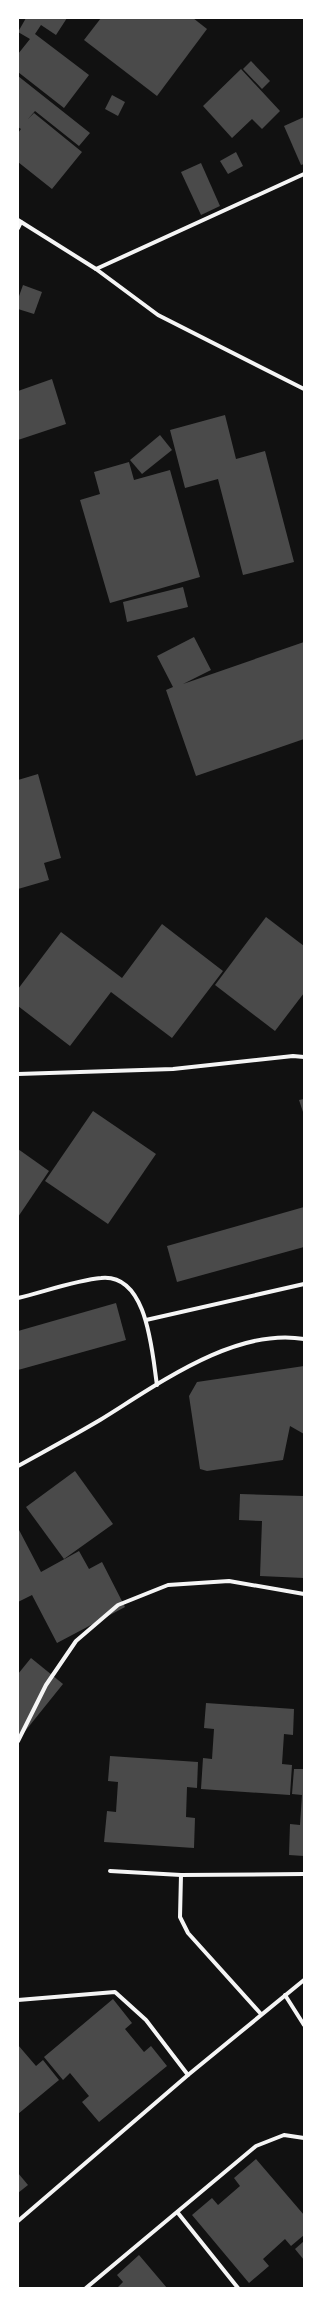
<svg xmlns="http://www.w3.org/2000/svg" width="322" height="2306" font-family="Lora,serif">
<rect width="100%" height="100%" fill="#111"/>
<g fill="#4a4a4a">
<polygon points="26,18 67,18 56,35 41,25 35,34 89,75 64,108 18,72 18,54 30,39 18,32"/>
<polygon points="101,18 193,18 207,29 157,96 84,40"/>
<polygon points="251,61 270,81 262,89 243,69"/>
<polygon points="241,69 280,111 262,129 252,119 232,138 203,106"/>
<polygon points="18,76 90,133 79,146 35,111 28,119 34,113 82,152 52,189 18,162 18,133 21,129 18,127"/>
<polygon points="112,95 125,102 118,116 105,109"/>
<polygon points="304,117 304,164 301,165 284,126"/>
<polygon points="236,152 243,166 228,174 220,161"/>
<polygon points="201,163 220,206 201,215 181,172"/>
<polygon points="23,285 42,292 34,314 18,309 18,299"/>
<polygon points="52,379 66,424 18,440 18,391"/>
<polygon points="225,415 236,459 265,451 294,562 243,575 218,479 185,488 170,430"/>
<polygon points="160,435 172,450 142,474 130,460"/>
<polygon points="129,462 134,480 170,470 200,577 110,603 80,500 100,494 94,472"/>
<polygon points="183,587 188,607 127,622 123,602"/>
<polygon points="194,637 211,670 183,684 304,642 304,739 196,776 166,690 173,687 157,656"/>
<polygon points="38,774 61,858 44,863 49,880 18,889 18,780"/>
<polygon points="266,917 304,946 304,993 275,1031 215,985"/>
<polygon points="162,924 223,971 172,1038 111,992 70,1046 18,1006 18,989 61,932 122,978"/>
<polygon points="304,1099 304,1115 299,1100"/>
<polygon points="93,1111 156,1154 108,1224 45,1181"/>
<polygon points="18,1149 49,1171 18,1217"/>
<polygon points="304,1207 304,1247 177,1282 167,1246"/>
<polygon points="116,1303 126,1340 18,1370 18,1331"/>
<polygon points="304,1366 304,1434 290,1426 283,1460 207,1471 200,1469 189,1396 197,1382"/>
<polygon points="75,1471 113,1524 64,1559 26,1507"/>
<polygon points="240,1494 304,1496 304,1578 260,1576 262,1521 239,1520"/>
<polygon points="18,1528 41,1572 79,1551 89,1569 102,1562 125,1607 57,1643 32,1595 18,1602"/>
<polygon points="31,1658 63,1684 18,1740 18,1674"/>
<polygon points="206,1703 294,1709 293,1735 284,1734 282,1764 292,1765 290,1795 201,1789 203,1758 212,1759 214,1729 204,1728"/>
<polygon points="110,1756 198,1762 197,1788 187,1787 186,1817 195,1818 194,1848 104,1842 107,1811 116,1812 118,1782 108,1781"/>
<polygon points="294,1769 304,1769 304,1856 289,1855 290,1824 300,1825 302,1795 292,1794"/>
<polygon points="113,1999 132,2023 125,2029 144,2052 151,2046 167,2066 99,2122 82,2102 89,2096 70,2073 63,2080 44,2057"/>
<polygon points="18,2045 36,2066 43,2060 59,2080 18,2114"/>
<polygon points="256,2159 304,2215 304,2235 291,2246 285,2239 263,2259 269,2266 249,2283 192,2215 212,2198 218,2205 240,2186 234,2178"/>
<polygon points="18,2173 28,2185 18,2193"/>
<polygon points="304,2241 304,2260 295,2249"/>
<polygon points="139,2255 167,2288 117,2288 123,2282 117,2275"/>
</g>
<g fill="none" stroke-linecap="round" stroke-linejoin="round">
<g stroke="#f5f5f5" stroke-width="4">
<polyline points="18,220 96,269 158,315 304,389"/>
<polyline points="18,228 21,222"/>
<polyline points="96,269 304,174"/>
<polyline points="18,1074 173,1069 293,1056 304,1057"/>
<path d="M18,1298c25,-6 59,-18 83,-20 47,-5 51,75 56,107"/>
<polyline points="146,1320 304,1284"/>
<path d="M18,1466c27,-15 55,-30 82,-46 57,-35 135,-93 204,-81"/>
<polyline points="18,1741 46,1685 76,1641 118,1605 168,1585 229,1581 304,1594"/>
<polyline points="110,1871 181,1875 304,1874"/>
<polyline points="181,1875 180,1917 188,1933 261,2014"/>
<polyline points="285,1995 304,2025"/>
<polyline points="18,2000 115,1992 146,2020 188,2075"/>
<polyline points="178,2213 238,2288"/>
<polyline points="18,2221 188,2075 304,1980"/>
<polyline points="86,2288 256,2146 284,2135 304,2138"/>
</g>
</g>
<rect width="322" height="2306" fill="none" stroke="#ffffff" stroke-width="38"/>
</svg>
